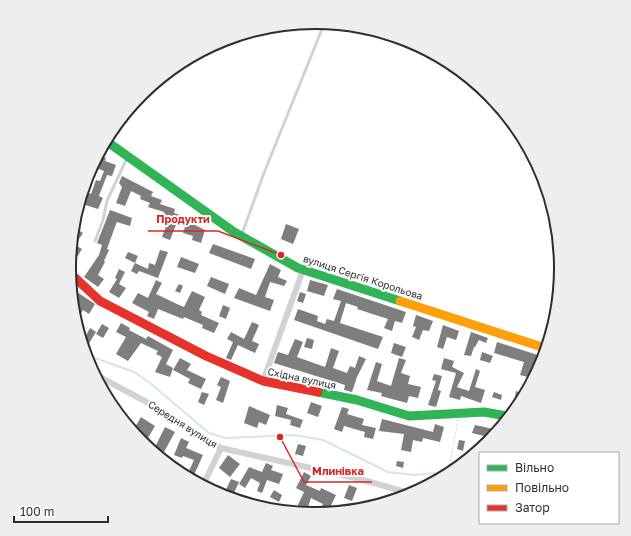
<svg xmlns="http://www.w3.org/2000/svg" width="631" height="536" font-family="'Golos Text',sans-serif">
<rect width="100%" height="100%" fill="#fff"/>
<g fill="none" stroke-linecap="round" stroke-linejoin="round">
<polyline stroke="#d6e4f2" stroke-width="2" points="87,355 134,372 150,383 209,433 225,438 294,435 323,440 388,472 414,475 435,473 441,474"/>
</g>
<g fill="#7e7e7e" fill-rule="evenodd">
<polygon points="100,156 106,158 105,161 116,165 112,176 107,175 99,196 103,198 98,209 82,204 85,191 91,194 96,180 100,181 104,171 94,167"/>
<polygon points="122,176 153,192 151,196 162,200 160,204 175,209 174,213 180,215 170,240 162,237 168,221 161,219 164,212 148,207 150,203 140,199 141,196 131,191 125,206 116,203 122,187 119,183"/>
<polygon points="110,210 132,218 130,226 117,222 116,224 107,249 109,250 104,261 105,262 98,275 104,279 98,287 84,277 99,255 102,245 97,243"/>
<polygon points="187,221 205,230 201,243 192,240 193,236 183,233"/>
<polygon points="286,224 299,229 293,244 281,239"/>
<polygon points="77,229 83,233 75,245 82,249 76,259 72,257"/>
<polygon points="213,244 255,259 251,269 209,253"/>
<polygon points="160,250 168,252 158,278 139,271 137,274 131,271 135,263 148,269 149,263 155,265"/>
<polygon points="128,252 138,256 135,263 125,258"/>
<polygon points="181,257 199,264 195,273 177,267"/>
<polygon points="270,264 281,270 278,277 287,281 284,286 270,282 265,297 274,300 270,311 234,298 239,288 256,295"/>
<polygon points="119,269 125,272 119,284 126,288 119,298 109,292 117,279 115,278"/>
<polygon points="211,277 229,284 225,294 207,286"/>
<polygon points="156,280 162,283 156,294 177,304 184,307 192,291 205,297 199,310 202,312 201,315 219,323 214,333 202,328 203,325 184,317 183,319 158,309 154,319 147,316 149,312 132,303 138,293 148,298"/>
<polygon points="310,280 328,285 324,296 307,291"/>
<polygon points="179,284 183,286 180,293 175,291"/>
<polygon points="337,289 406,312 402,323 395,321 392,331 384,328 388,319 357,309 358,307 346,303 340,323 383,337 378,349 294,320 298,309 318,316 317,321 325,324 327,319 334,321 341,301 333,299"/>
<polygon points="74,290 95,304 89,314 83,310 79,317"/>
<polygon points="300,292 306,294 303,303 297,301"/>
<polygon points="223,305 230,308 226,319 219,316"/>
<polygon points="416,315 433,321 429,331 423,330 419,340 412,337 416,327 413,326"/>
<polygon points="252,322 259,325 252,341 259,344 255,353 238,345 231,360 226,358 233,342 227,339 231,332 244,339"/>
<polygon points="121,323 130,328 129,330 146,339 148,336 173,350 166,364 173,368 170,377 155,372 162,357 156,354 158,351 141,343 128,361 116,354 126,337 116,332"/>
<polygon points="102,324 109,328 103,338 96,334"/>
<polygon points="443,325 459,331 456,340 447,337 443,349 437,347"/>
<polygon points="90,328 96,332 88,345 84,342 84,339"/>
<polygon points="471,332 488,338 486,343 479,340 475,347 474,347 471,356 464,355"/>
<polygon points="307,338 314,340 312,349 304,347"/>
<polygon points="295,339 303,342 297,357 325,367 331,348 339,351 333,368 347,373 350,366 355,368 359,356 366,359 357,377 352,392 344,390 345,385 274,363 278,352 288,355"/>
<polygon points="497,342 544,357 543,362 532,378 520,375 524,362 494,353"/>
<polygon points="394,343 406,347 402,357 391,353"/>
<polygon points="482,352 493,356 490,363 480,360"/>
<polygon points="180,358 191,364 187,370 206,379 201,389 188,383 190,379 173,370"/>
<polygon points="399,358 406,360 401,373 410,376 408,384 421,387 418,398 409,396 407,403 381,396 382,393 367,390 376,362 382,364 377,381 391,386"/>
<polygon points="444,358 454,361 452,367 464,373 457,387 469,391 476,369 480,371 475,387 485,390 481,403 461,396 460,400 449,397 456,373 441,369"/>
<polygon points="434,374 442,376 438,390 441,391 436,407 428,405 436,381 432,380"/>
<polygon points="221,377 230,381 223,403 216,400 221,387 217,385"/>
<polygon points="516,391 522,393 513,407"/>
<polygon points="202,392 209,394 204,405 198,402"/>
<polygon points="494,392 502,395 501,400 492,397"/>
<polygon points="311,402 322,406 318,417 307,413"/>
<polygon points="277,405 288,408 286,414 303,420 300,428 290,425 291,420 275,416"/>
<polygon points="249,406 270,415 266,425 259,422 257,428 244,423"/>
<polygon points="342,407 349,409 347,414 364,419 362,425 376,428 373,439 364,437 365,432 344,426 342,432 334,429"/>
<polygon points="141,417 155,426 148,438 134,429"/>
<polygon points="382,419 433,432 435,424 444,427 440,442 423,438 422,442 413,440 411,452 401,450 404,434 379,431"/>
<polygon points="475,425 489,428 496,431 492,438 472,433"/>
<polygon points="165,427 175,432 164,452 155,447"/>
<polygon points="181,438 189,442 186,448 203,455 194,475 188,473 194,460 183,456 182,458 174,455"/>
<polygon points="459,440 465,441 463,451 457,449"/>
<polygon points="298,444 306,446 303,456 295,454"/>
<polygon points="228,455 240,464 230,477 219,468"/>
<polygon points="397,461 404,462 403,468 396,466"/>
<polygon points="266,463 273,466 271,470 283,474 279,484 267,480 262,493 257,491 260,483 251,478 245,488 239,484 249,467 262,472"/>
<path d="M304,472l7,4 -5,9 14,6 1,-3 15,7 -8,17 -13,2 -11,-2 -7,-5 7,-15 -8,-4zM311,498l12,6 -5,9 -10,-6z"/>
<polygon points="231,479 239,482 232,497 223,496"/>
<polygon points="349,485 357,488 352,501 344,498"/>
<polygon points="274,490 282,495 279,502 270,497"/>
</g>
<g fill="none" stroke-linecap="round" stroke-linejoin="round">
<polyline stroke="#d2d2d2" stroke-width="1" stroke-dasharray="2 2" stroke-linecap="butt" points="449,469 458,420"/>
<g stroke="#d2d2d2" stroke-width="3">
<polyline points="242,234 264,173 324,24"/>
<polyline points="95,241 103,220 107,201 127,158"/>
</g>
<g stroke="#d2d2d2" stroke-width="6">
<polyline points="98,376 154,406 221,448 360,479 412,494"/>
<polyline points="263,381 303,270"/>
<polyline points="204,483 221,448"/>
</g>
<g stroke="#30b455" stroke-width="9">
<polyline points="109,143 234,232 298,268 400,301"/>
<polyline points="318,392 357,400 409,416 484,412 507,416"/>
</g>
<polyline stroke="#ff9f0a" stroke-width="9" points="400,301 545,348"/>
<polyline stroke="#e5322d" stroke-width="9" points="70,273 100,301 206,356 263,381 318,392"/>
</g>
<g text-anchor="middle" stroke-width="4" stroke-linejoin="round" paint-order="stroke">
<g font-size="10" fill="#2d2d2d" stroke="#fff">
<text transform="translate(363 277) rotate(18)" y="4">вулиця Сергія Корольова</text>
<text transform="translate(302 378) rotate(12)" y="4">Східна вулиця</text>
<text transform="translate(183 424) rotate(32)" y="4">Середня вулиця</text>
</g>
</g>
<path d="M0 0H631V536H0ZM76 268a239 239 0 1 1 478 0a239 239 0 1 1-478 0Z" fill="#eee" fill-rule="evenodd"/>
<path fill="none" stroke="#2d2d2d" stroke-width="2" d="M76 268a239 239 0 1 1 478 0a239 239 0 1 1-478 0Z"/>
<path fill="none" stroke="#d62828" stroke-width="1.5" d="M281 255L218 231H148M280 437L304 482H372"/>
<g fill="#d62828" stroke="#fff" stroke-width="1.5">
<circle cx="281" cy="255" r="4"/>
<circle cx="280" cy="437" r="4"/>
</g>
<g font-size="11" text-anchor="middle" font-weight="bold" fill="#d62828" stroke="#fff" stroke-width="4" stroke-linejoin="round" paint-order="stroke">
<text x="183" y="223">Продукти</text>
<text x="338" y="475">Млинівка</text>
</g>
<rect x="479" y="452" width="140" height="72" fill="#ffffff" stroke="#ababab"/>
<rect x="487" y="465" width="20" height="6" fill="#30b455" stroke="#ababab"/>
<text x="515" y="472" font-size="12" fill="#2d2d2d">Вільно</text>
<rect x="487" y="485" width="20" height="6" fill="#ff9f0a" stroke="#ababab"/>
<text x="515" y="492" font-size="12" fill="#2d2d2d">Повільно</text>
<rect x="487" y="505" width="20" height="6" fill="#e5322d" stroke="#ababab"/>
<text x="515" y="512" font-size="12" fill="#2d2d2d">Затор</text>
<path d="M14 516v6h94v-6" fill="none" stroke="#2d2d2d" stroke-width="2"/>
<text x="20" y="516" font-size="12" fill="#2d2d2d" stroke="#ffffff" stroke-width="3" paint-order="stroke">100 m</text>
</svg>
